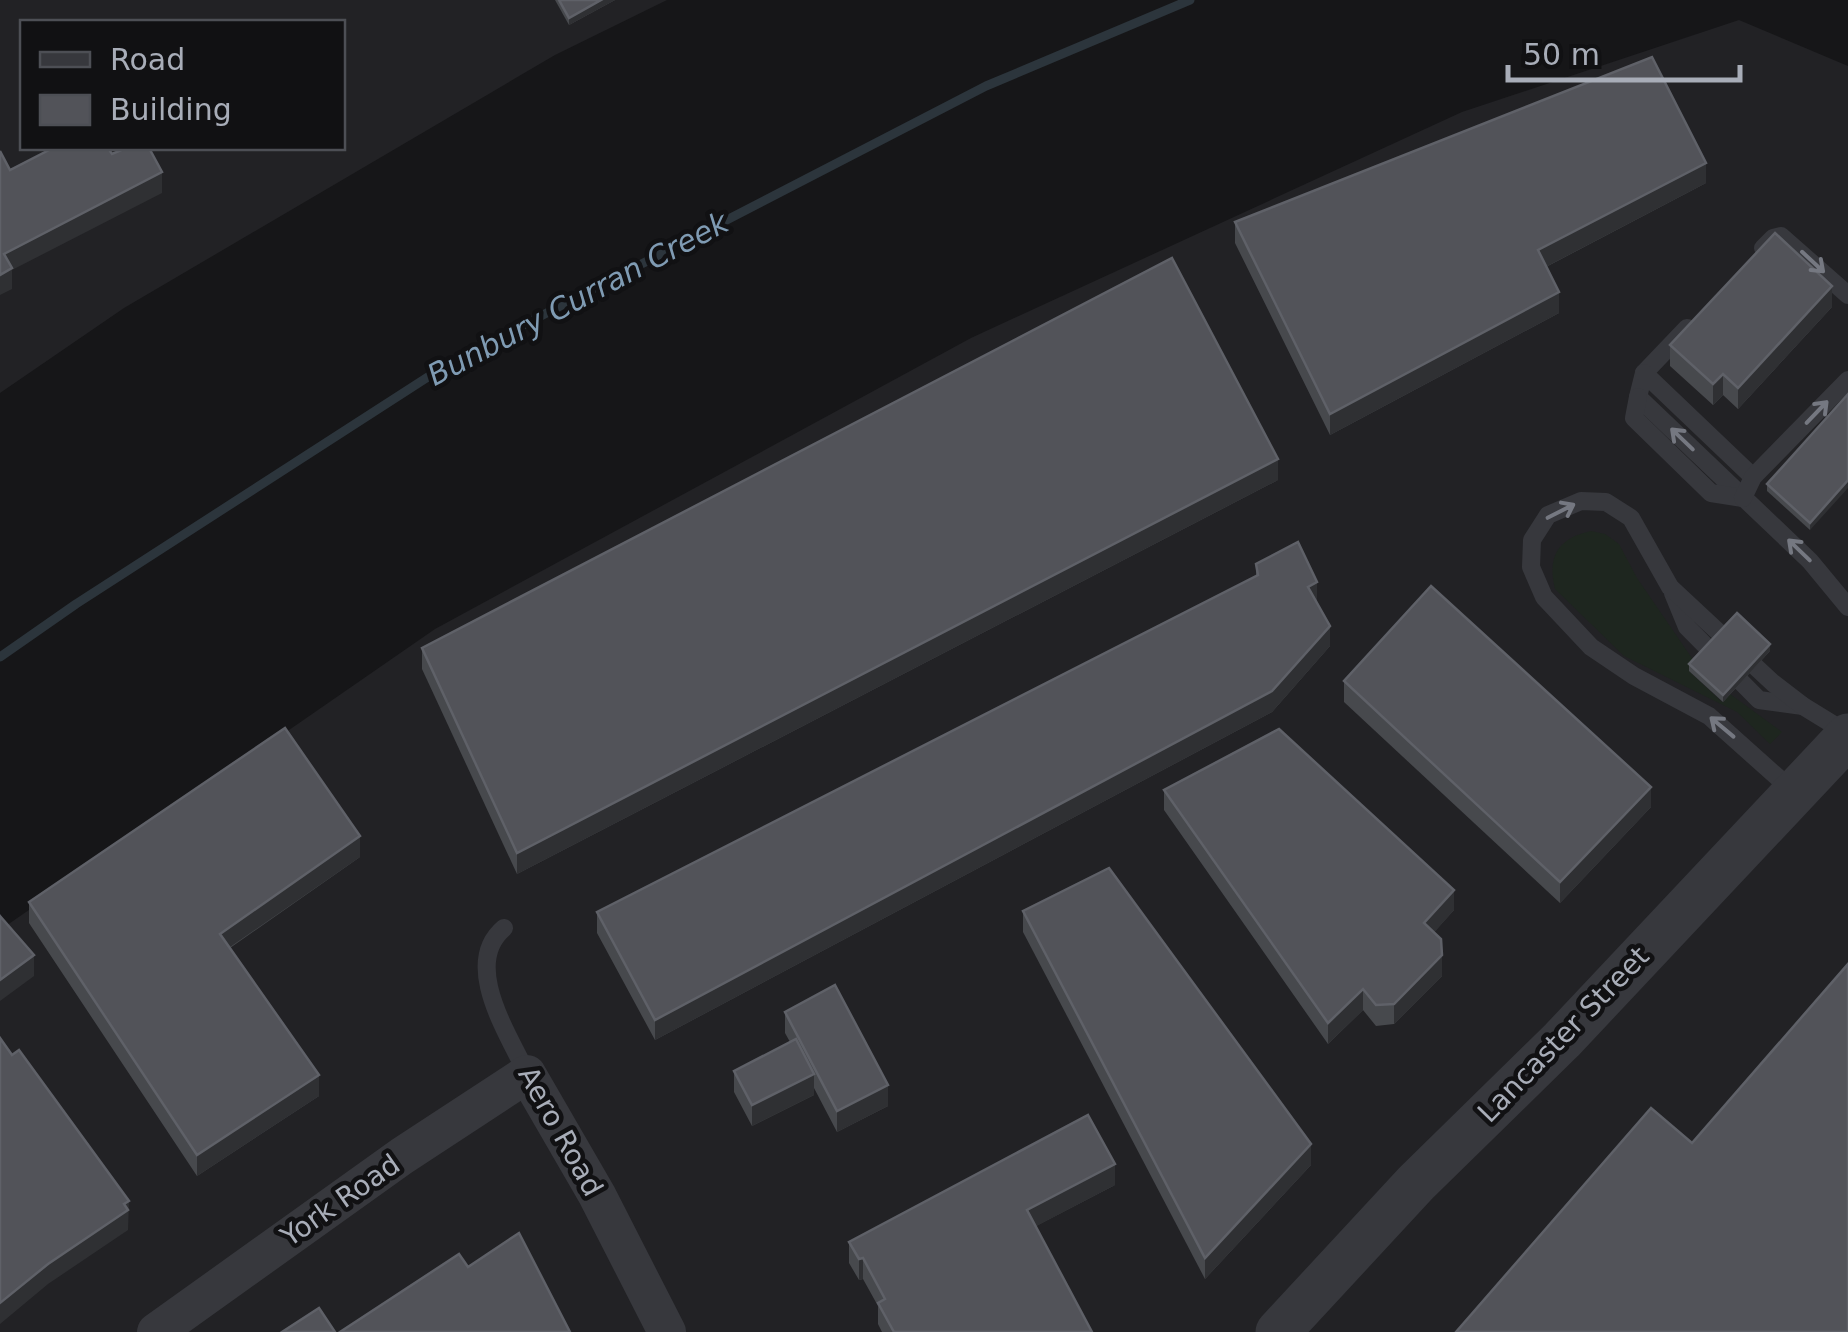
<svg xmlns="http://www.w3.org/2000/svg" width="1848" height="1332" font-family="'DejaVu Sans',sans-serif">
<rect width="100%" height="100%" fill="#161618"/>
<g fill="#222225" fill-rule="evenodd">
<path d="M0,0h667l-112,55 -431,253 -124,85zM22,22h320v126h-320z"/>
<polygon points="1739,20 1848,66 1848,1332 0,1332 0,930 435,629 971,338 1462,112"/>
</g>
<path fill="#1e261f" d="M1591,531l14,3 14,10 18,34 59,86 -6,8 32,30 8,-8 52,38 -12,12 -33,-32 -113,-56 -69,-67c-8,-32 3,-51 36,-58z"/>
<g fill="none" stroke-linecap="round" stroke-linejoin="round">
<polyline stroke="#2c353c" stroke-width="9" points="0,657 76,604 448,364 986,86 1190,0"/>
<g stroke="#37383d" stroke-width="18">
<polyline points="1763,248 1773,238 1781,236 1848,295"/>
<polyline points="1687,328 1644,373 1638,397 1810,561 1848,607"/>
<polyline points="1644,373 1753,477"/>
<polyline points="1638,397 1634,418 1711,493 1743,498"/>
<polyline points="1743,498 1753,477 1848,380"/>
<polyline points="1673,593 1687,627 1759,700 1803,706"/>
<polyline points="1794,792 1709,716 1634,676 1591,647 1544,597 1531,567 1532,540 1548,515 1581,501 1606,502 1631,518 1670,587 1773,683 1803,706 1847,733"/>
<path d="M504,928c-43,36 5,107 23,146"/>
</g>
<polyline stroke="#37383d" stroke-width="38" points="156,1332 402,1156 527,1074 597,1195 667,1332"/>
<polyline stroke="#37383d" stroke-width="45" points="1278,1332 1416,1183 1562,1040 1848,736"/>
</g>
<g fill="#47494d">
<polygon points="555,0 615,0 569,25"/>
<polygon points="1706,183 1546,267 1559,313 1330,435 1235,243 1235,222"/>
<polygon points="1832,307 1738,409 1723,395 1713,405 1670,366 1670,345"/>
<polygon points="1848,394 1810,530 1767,491 1767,484"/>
<polygon points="1278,480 517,874 422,669 422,648"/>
<polygon points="1256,564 1317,602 1330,646 1272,712 655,1040 597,933 597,912 1256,576"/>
<polygon points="1770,651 1723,702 1689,671 1689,664"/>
<polygon points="1344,681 1651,807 1560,903 1344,702"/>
<polygon points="1164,790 1454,910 1434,932 1442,976 1394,1024 1376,1026 1363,1010 1328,1044 1164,810"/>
<polygon points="360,857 230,948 319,1096 197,1176 29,923 29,902"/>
<polygon points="1023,911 1311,1165 1205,1279 1023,932"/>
<polygon points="785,1012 888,1106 837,1132 814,1088 814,1095 752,1126 734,1092 734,1071 790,1042 785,1033"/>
<polygon points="1115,1185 1036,1226 1092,1332 882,1332 878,1324 878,1306 863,1279 859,1280 849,1263 849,1242"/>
</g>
<g fill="#2f3033">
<polygon points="601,0 615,0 569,25 569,18"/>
<polygon points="1706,163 1706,183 1538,271 1538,250"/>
<polygon points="162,172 162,193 12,270 12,289 0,295 0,275 4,254"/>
<polygon points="1832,286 1832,307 1738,409 1738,388"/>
<polygon points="1559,292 1559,313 1330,435 1330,414"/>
<polygon points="1723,374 1723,395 1713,405 1713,384"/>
<polygon points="1278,459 1278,480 517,874 517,853"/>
<polygon points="1848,480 1848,488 1810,530 1810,523"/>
<polygon points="1317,582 1317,603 1308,587"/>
<polygon points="1330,626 1330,646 1272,712 655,1040 655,1020"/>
<polygon points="1770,644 1770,651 1723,702 1723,695"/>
<polygon points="1651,787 1651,807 1560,903 1560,882"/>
<polygon points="360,836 360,857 220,954 220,934"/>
<polygon points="1454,890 1454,910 1424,944 1424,923"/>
<polygon points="34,955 34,976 0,1001 0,980"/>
<polygon points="1442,955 1442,976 1394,1024 1394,1004"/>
<polygon points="1363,989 1363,1010 1328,1044 1328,1023"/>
<polygon points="814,1074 814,1095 752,1126 752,1105"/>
<polygon points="319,1075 319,1096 197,1176 197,1155"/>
<polygon points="888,1085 888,1106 837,1132 837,1111"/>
<polygon points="1311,1144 1311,1165 1205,1279 1205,1258"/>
<polygon points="1115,1164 1115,1185 1027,1231 1027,1210"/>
<polygon points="129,1201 128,1230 48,1284 0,1324 0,1303 48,1264"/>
<polygon points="863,1258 863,1279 859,1280 859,1259"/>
</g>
<g fill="#525359" stroke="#5f6168" stroke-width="2.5">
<polygon points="559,0 601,0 569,18"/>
<polygon points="1652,57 1706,163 1538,250 1559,292 1330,414 1235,222"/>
<polygon points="53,148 108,148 112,154 126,148 149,148 162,172 4,254 12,268 0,275 0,151 10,170"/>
<polygon points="1775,233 1832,286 1738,388 1723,374 1713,384 1670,345"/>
<polygon points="1172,258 1278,459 517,853 422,648"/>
<polygon points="1848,394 1848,480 1810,523 1767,484"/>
<polygon points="1298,542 1317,582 1308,587 1330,626 1272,691 655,1020 597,912 1258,575 1256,564"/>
<polygon points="1431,586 1651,787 1560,882 1344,681"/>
<polygon points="1737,613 1770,644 1723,695 1689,664"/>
<polygon points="285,728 360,836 220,934 319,1075 197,1155 29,902"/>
<polygon points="1279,729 1454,890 1424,923 1441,939 1442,955 1394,1004 1376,1005 1363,989 1328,1023 1164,790"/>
<polygon points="1109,868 1311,1144 1205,1258 1023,911"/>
<polygon points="0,916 34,955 0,980"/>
<polygon points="1848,964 1848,1332 1456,1332 1651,1108 1692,1143"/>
<polygon points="835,985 888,1085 837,1111 785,1012"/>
<polygon points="0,1038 12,1055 19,1050 129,1201 124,1204 128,1210 48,1264 0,1303"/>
<polygon points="796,1039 814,1074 752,1105 734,1071"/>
<polygon points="1088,1115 1115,1164 1027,1210 1092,1332 894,1332 878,1303 885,1299 863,1258 859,1259 849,1242"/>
<polygon points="519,1233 570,1332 340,1332 459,1254 468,1267"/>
<polygon points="319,1308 335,1332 282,1332"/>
</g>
<defs><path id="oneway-shaft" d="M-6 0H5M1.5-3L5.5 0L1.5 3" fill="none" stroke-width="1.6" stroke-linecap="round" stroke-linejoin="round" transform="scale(2.5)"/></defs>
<g stroke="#757881">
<use href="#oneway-shaft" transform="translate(1813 262) rotate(43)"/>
<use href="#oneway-shaft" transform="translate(1817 412) rotate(-46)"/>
<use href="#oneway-shaft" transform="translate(1682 439) rotate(-136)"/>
<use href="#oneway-shaft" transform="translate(1561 511) rotate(-27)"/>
<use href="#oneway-shaft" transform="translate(1799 550) rotate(-136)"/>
<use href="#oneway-shaft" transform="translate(1722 727) rotate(-140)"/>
</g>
<g text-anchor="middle" stroke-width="9" stroke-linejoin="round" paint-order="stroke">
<g font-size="28" fill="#a8adb8" stroke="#111113">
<text transform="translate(1563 1034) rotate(-46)" y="10">Lancaster Street</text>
<text transform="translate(561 1131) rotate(61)" y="10">Aero Road</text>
<text transform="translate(340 1200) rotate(-35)" y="10">York Road</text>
</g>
<g font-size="30" font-style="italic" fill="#7f9bb3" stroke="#111113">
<text transform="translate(578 299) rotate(-28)" y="10">Bunbury Curran Creek</text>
</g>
</g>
<rect x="20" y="20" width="325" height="130" fill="#111113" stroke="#4d4f55" stroke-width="2.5"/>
<rect x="40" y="52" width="50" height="15" fill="#37383d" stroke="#4d4f55" stroke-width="2.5"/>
<text x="110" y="70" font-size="30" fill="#a8adb8">Road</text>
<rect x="40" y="95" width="50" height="30" fill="#525359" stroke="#4d4f55" stroke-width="2.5"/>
<text x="110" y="120" font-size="30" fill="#a8adb8">Building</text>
<path d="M1508 65v15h232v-15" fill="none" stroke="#a8adb8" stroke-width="5"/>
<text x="1523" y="65" font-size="30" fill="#a8adb8" stroke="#111113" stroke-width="8" paint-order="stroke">50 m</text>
</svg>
